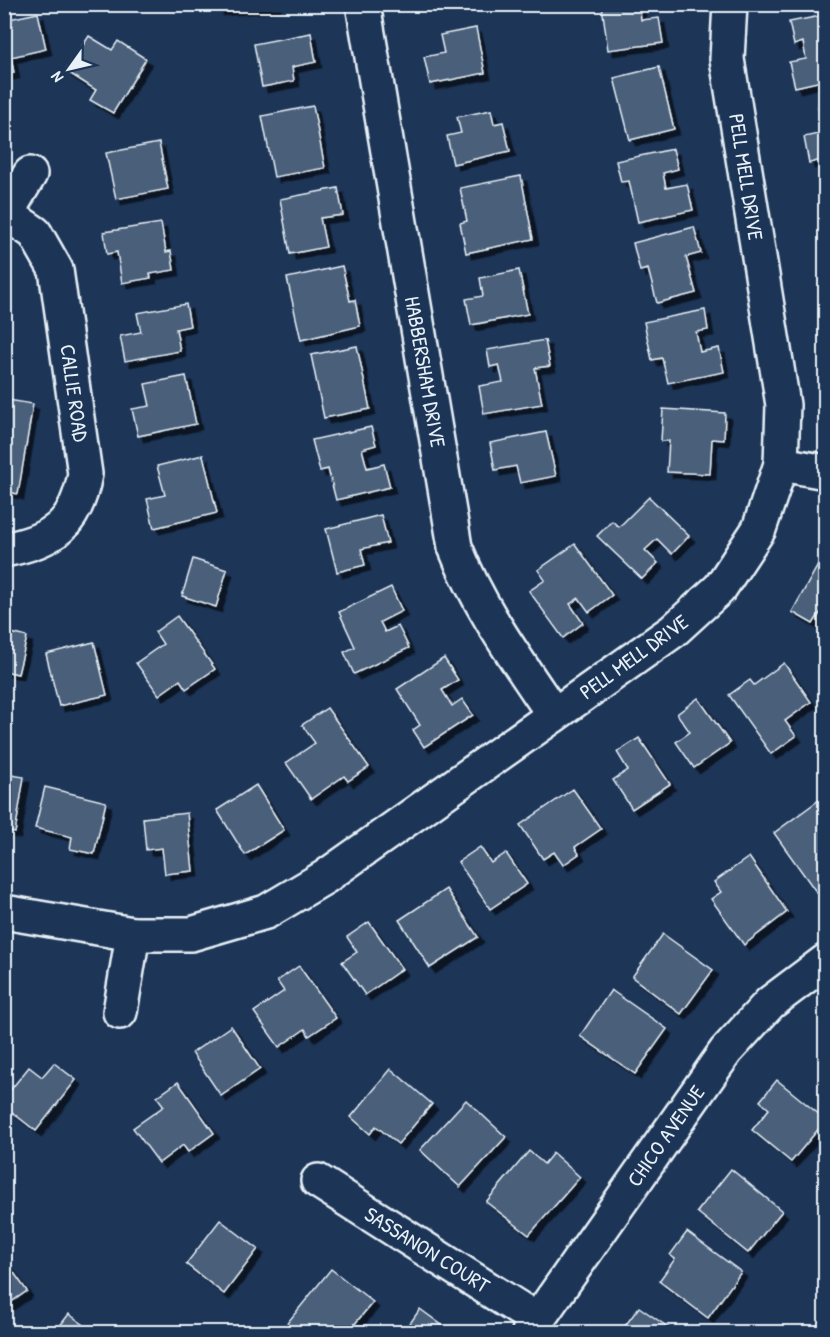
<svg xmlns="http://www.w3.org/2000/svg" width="830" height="1337" font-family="'Patrick Hand',sans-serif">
<defs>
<filter id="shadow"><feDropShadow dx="5.5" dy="5.5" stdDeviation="0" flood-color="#0009"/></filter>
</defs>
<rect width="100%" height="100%" fill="#1d3557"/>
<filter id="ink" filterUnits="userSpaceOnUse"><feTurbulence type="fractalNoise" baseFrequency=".0167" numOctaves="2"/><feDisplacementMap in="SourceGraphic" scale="12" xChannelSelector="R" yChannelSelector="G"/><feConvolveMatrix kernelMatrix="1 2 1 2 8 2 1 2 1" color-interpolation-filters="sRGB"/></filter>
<g filter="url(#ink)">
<g fill="#495e7a" stroke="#e8f1f8" stroke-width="1.5" filter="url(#shadow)">
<polygon points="218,4 275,4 275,6 218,10"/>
<polygon points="639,4 641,20 659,18 663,43 608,50 602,6"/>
<polygon points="38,13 46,49 11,57 14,73 4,75 4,20"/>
<polygon points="826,15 826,80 795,87 789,62 806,59 803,42 794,45 789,22"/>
<polygon points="476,28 485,73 430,84 424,57 444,53 440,35"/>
<polygon points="311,33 316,62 292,67 294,81 262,87 254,44"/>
<polygon points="89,36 112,50 118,41 146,59 113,113 90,100 96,90 66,71"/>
<polygon points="659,67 674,129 630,140 614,78"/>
<polygon points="826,104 826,159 809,163 804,137 823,133 818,106"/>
<polygon points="313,106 325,168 274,177 262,116"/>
<polygon points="491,110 494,124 503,122 510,151 453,164 447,136 461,133 457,117"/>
<polygon points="159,143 168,189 116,199 106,153"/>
<polygon points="673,149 678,169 663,173 666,188 687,184 693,210 638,222 629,181 621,182 616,161"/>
<polygon points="521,176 533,239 466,253 460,223 467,221 460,188"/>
<polygon points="338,188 343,215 320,218 326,247 290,254 280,199"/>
<polygon points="161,223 166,252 171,251 174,270 150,274 151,278 122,283 117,252 107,254 104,232"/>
<polygon points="694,227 701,253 686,257 696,293 657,303 648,269 640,271 633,243"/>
<polygon points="342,266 350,301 355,300 360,326 301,340 287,278"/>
<polygon points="519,270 528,314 471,325 466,299 483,296 480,278"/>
<polygon points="186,304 190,326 176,329 180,351 125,361 120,336 141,332 137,313"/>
<polygon points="705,310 708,330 696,332 700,352 719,348 724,372 668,383 662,358 652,360 644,322"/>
<polygon points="545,340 550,366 535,368 542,404 484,414 479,386 503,382 499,365 490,367 487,350"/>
<polygon points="357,346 370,409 324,418 311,355"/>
<polygon points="186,376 196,424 138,436 132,409 150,406 145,384"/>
<polygon points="8,400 33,404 18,494 4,491 4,415"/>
<polygon points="663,409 725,413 724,440 712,439 710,474 667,472 669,441 661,441"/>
<polygon points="371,427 376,445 362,449 367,468 384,464 390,487 336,500 328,469 320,471 312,440"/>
<polygon points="546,432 556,476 520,483 516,466 495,470 490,443"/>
<polygon points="203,455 217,513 154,528 147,499 165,495 157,466"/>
<polygon points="649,497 689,536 672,554 657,539 645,550 658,563 642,579 597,536 612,521 619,527"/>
<polygon points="381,515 388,543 361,549 365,565 337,572 326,529"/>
<polygon points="575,544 612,595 589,612 579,598 570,604 583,623 563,638 529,591 545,580 538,570"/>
<polygon points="822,558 826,560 826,616 820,613 813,624 792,612"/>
<polygon points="193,559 227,570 216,607 182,596"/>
<polygon points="391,587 402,611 380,622 385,632 398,626 409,648 354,674 344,652 355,647 339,612"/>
<polygon points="177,616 215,669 186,689 180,680 159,695 136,663 163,644 155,632"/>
<polygon points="4,631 27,637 18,674 4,671"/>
<polygon points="94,642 107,695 59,706 46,654"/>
<polygon points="444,658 458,680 442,690 452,706 462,699 473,715 424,747 413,730 420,725 397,689"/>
<polygon points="784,663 811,702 785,721 796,736 771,754 729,695 750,680 754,685"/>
<polygon points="698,698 730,743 694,768 676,742 690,732 677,714"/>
<polygon points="327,708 369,767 348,781 344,776 311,799 286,763 315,743 302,725"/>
<polygon points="639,738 670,784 632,809 613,780 628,770 617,752"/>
<polygon points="5,774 24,777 15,833 4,831"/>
<polygon points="256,785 284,830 245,855 217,810"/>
<polygon points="45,787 106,802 94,854 70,849 72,837 35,828"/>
<polygon points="573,789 601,829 575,847 579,854 563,865 554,852 543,859 520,825"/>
<polygon points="819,800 826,809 826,887 817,893 774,833"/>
<polygon points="187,813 193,871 165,874 162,848 146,850 143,818"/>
<polygon points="480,847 491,863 506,853 527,884 490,909 458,862"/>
<polygon points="749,857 787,912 744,945 711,899 721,892 714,882"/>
<polygon points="446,889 478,937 430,968 399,920"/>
<polygon points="369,922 402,969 365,995 342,962 357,952 347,937"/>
<polygon points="663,934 713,970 681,1014 632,977"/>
<polygon points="299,966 336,1018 309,1036 305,1029 279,1047 254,1012 284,991 277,981"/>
<polygon points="611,990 667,1029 635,1074 580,1036"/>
<polygon points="231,1026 260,1069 221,1096 192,1053"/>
<polygon points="54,1063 76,1080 36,1131 4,1106 4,1098 29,1067 42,1077"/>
<polygon points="391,1069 432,1104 398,1144 376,1126 370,1134 351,1117"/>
<polygon points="777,1080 826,1120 791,1162 752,1130 769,1109 760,1101"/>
<polygon points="178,1082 214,1133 188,1152 183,1145 159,1163 133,1128 164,1106 157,1097"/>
<polygon points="466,1100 506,1137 460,1187 420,1150"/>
<polygon points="529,1151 544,1164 553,1153 580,1177 529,1235 486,1202"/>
<polygon points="731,1169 782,1211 748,1253 697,1212"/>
<polygon points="220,1220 258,1249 224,1294 186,1264"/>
<polygon points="687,1232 741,1272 708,1318 659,1281 675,1259 670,1255"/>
<polygon points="4,1259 27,1291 4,1307"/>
<polygon points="331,1269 373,1302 348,1332 291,1332 284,1327"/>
<polygon points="639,1307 675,1332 623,1332 622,1330"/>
<polygon points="420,1309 442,1325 455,1332 404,1332"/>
<polygon points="69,1314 94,1332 55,1332"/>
</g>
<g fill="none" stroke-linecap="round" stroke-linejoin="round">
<g stroke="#e8f1f8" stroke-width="38">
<g id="minor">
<path d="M363,4l92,543c24,61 62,113 99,168"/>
<path d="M4,212l31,21 21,37 29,204c-9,51 -31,66 -81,76"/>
<polyline points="7,212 30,174"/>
<polyline points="781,464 826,472"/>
<polyline points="4,912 133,934 191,934 266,912 325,877 673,631 720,588 759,529 781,464 783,405 727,59 730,4"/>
<polyline points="120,1012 133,934"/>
<polyline points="318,1181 537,1320"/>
<polyline points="529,1332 726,1051 770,1003 826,961"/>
</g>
</g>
<use href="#minor" stroke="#1d3557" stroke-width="33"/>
</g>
</g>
<g text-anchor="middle" stroke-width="4.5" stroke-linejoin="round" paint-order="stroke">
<g font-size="21" fill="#e8f1f8" stroke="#1d3557">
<text transform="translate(746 177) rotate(81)" y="7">PELL MELL DRIVE</text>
<text transform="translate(425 372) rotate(80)" y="7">HABBERSHAM DRIVE</text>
<text transform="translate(74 393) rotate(82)" y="7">CALLIE ROAD</text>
<text transform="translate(634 657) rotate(-36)" y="7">PELL MELL DRIVE</text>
<text transform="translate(666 1136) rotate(-55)" y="7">CHICO AVENUE</text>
<text transform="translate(427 1250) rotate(32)" y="7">SASSANON COURT</text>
</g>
</g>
<rect width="830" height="1337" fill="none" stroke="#1d3557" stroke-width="24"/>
<rect x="12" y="12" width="806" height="1313" fill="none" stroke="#e8f1f8" stroke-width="2" filter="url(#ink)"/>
<g transform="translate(69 69) rotate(236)" stroke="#1d3557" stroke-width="4.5" paint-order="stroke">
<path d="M0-4.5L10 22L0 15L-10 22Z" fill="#e8f1f8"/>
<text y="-9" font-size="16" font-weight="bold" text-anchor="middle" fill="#e8f1f8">N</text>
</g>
</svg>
